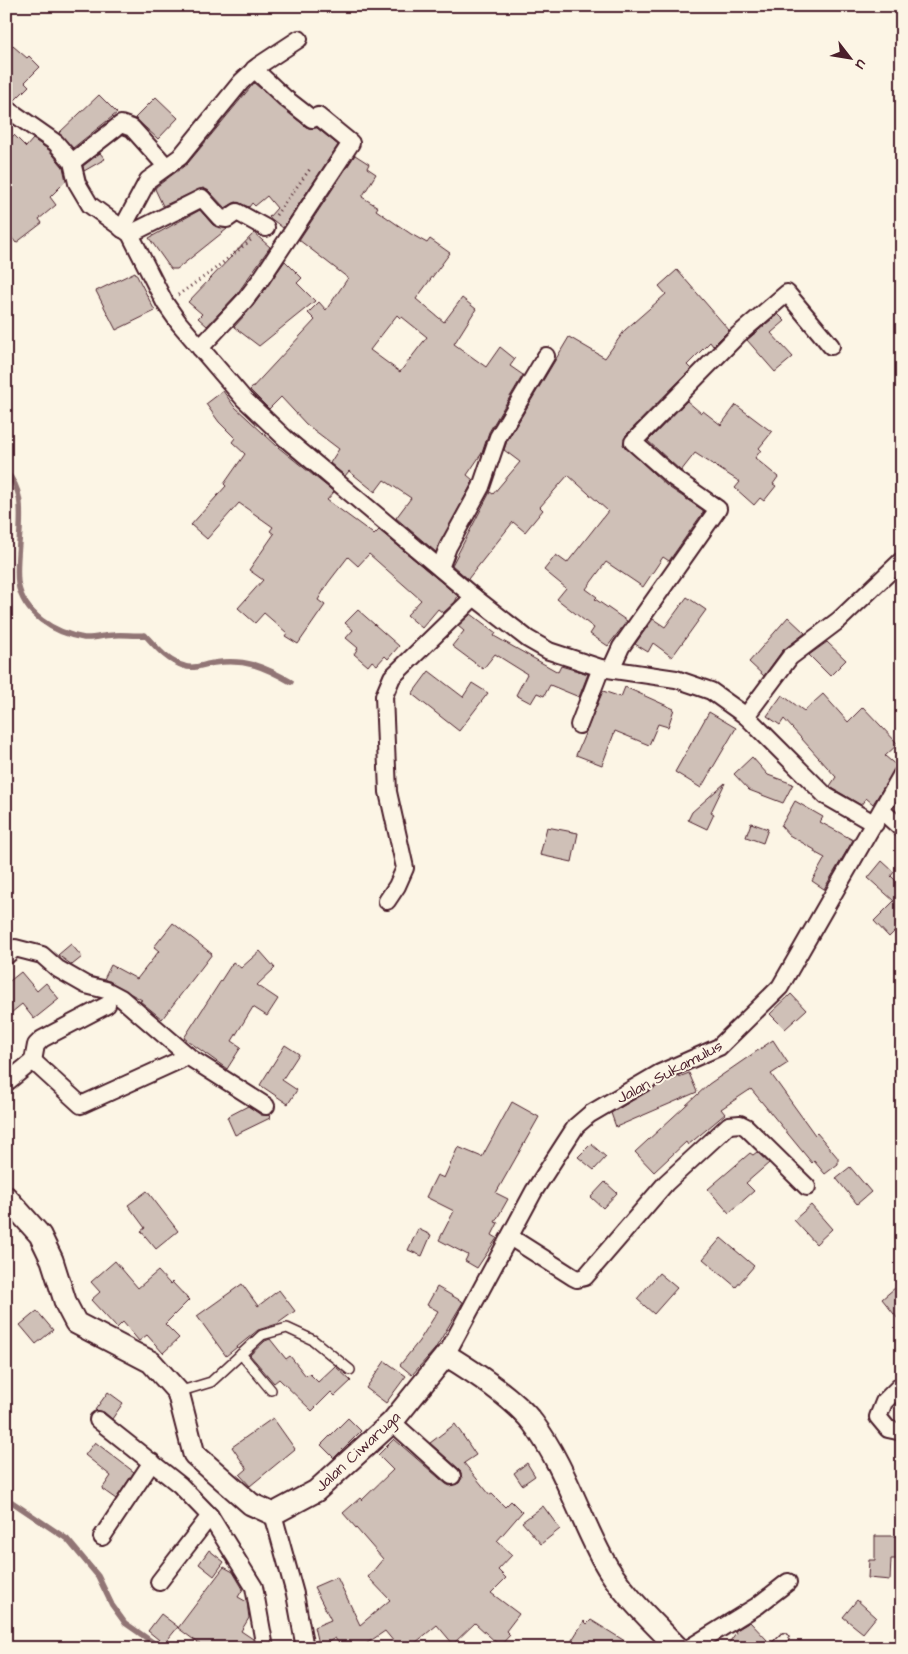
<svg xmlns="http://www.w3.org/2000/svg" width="908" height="1654" font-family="'Architects Daughter',sans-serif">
<rect width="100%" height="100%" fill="#fcf5e5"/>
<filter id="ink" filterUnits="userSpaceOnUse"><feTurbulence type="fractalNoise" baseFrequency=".02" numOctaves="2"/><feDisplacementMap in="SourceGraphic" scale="10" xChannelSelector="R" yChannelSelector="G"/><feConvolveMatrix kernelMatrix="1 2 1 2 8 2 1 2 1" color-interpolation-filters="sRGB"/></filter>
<g filter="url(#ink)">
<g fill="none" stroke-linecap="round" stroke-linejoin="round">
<g stroke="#917474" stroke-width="5.5">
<path d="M6,472c16,16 15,36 14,58 -1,17 -4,35 -2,53 5,31 36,50 66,55 10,1 20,-3 30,-3 10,-1 20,1 31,0 11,12 22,26 39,31 10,4 20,-2 30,-3 31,-5 51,4 77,19"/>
<polyline points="6,1498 67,1539 98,1576 112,1605 125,1623 161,1648"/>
</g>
</g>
<g fill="#cfc0b7" stroke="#4a1f2b" fill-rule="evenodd">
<polygon points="6,40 27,58 29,56 40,67 25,82 29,86 14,101 6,98"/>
<polygon points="254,83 306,127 317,128 338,145 283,228 269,217 277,208 267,196 255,206 252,203 249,207 236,202 225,208 209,191 203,188 163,206 155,189 156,187 188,163"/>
<polygon points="99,95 117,113 73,148 59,133"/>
<polygon points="156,97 178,118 158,139 135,118"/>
<polygon points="14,135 26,147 33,139 49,150 63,167 66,181 50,197 56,205 39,219 42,223 16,243 6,230 6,143"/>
<polygon points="100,153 105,159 84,171 83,166"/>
<path d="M355,155l14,9 -2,4 9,6 -14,23 16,10 -2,3 35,24 16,9 3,-4 20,14 -34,46 28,23 18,-24 14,11 -22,35 32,23 14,-20 15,12 -5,7 13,9 -34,57 -7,21 -15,22 6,5 -1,3 -36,69 -40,-34 15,-20 -27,-18 -9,12 -26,-21 -4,5 -15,-13 9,-14 -33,-25 -25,-27 -12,12 -19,-19 65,-70 -7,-7 11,-11 7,8 22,-32 -49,-38zM397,315l3,3 2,-1 25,20 -27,35 -30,-22z"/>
<polygon points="200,210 213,225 227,229 177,269 171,269 149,238"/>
<polygon points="254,233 270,247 237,294 207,326 198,318 202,314 188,302"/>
<polygon points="285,261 302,278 297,283 315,301 259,346 234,327 253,306"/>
<polygon points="677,270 729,330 713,346 710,342 687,365 691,369 626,435 623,445 667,486 704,511 669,561 663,557 643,587 606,562 586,589 597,597 595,599 627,621 608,646 590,634 594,628 557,599 566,588 544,570 556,555 567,563 608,511 568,475 540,507 543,510 525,532 513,522 468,579 452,565 490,492 493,494 520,462 504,450 507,441 569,337 605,358 625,330 666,294 659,286"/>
<polygon points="135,272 155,311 116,330 96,291"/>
<polygon points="778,314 785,321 771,333 793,357 775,372 747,340"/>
<polygon points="223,391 234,406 278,447 334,492 327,500 372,533 374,535 379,530 458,596 455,602 443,613 438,609 422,628 407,615 421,600 369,554 358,566 348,557 328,583 318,600 325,605 298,644 285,636 287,633 264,613 255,623 238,608 263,580 249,570 274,534 270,531 273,527 239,503 207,539 191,525 226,486 224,484 245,454 232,442 235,438 219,422 206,404"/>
<polygon points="687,401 701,413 703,411 721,425 736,405 772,432 759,448 761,450 755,458 778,477 773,484 776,486 764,501 760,498 754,505 735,488 740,482 695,453 681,471 648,441"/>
<polygon points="687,597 706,610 672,657 653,643 648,652 635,644 653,619 665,627"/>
<polygon points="358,610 399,646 388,659 385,656 377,665 372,661 368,666 354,654 358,648 346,638 353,630 345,623"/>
<polygon points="471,614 496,633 494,636 558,672 561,666 588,674 579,697 550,685 544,696 537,693 531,703 516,695 527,674 495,654 483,669 452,646 464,631 458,626"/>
<polygon points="788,617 805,633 782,651 764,676 749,662"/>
<polygon points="827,642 846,660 830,676 809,655"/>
<polygon points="429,671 463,697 472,683 488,693 459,731 412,694"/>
<polygon points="625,687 674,709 668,727 658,724 649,745 615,731 602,765 576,755 603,691 621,697"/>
<polygon points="823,694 848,722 863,707 898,744 885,756 897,766 873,804 866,798 861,805 832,788 830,786 836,777 784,719 780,725 767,716 782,695 804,711"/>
<polygon points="709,712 736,728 701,788 675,772"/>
<polygon points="752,757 768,775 793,784 783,803 749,790 734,774"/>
<polygon points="725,783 711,812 714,814 707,829 688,820 692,812"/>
<polygon points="795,801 823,817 820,822 853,840 824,889 812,881 825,858 814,852 815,850 789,835 781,826"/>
<polygon points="751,823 768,829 763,843 746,837"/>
<polygon points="547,827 578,833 572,862 540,855"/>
<polygon points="882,861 894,872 891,876 902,887 902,924 889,937 874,921 894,901 868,878"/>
<polygon points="173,923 212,954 162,1019 140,1001 142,1000 104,979 111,965 137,979 159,951 154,947"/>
<polygon points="71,944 82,957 72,965 58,955"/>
<polygon points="260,951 275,968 257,985 278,999 267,1016 253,1007 232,1041 241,1047 227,1069 184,1038 233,962 241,968"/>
<polygon points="21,972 37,991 46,983 59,999 34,1019 22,1004 6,1017 6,984"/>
<polygon points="791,994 806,1010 785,1029 770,1014"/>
<polygon points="773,1040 788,1063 771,1074 815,1135 817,1133 838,1158 838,1164 825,1174 814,1161 812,1163 751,1089 721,1109 725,1114 688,1145 686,1142 654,1172 635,1152 709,1084"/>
<polygon points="285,1045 299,1054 282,1080 297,1090 288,1104 260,1085"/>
<polygon points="689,1073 697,1092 616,1127 611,1113 661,1084"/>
<polygon points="512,1102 539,1117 496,1193 508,1199 495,1222 498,1223 492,1235 497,1238 477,1268 465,1261 468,1255 439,1240 454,1211 426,1197 437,1175 444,1178 458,1147 482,1157"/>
<polygon points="248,1106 261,1115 269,1115 270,1118 235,1135 227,1117"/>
<polygon points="591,1144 606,1157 594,1170 578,1157"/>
<polygon points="757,1152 769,1163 746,1183 754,1191 729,1213 708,1189 750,1153 753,1155"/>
<polygon points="850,1167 871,1192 857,1204 836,1178"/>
<polygon points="605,1182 617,1193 603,1208 591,1197"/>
<polygon points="147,1191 178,1231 156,1249 141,1231 145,1228 128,1205"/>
<polygon points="811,1205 832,1229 816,1244 794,1220"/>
<polygon points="418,1229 431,1235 422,1256 408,1250"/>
<polygon points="721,1238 754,1266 736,1287 703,1259"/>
<polygon points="115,1261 138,1288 158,1271 170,1284 172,1282 189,1300 165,1324 179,1338 163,1353 147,1335 139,1341 123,1322 117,1328 91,1300 100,1292 91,1282"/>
<polygon points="659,1273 677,1288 654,1314 637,1299"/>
<polygon points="242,1284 258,1306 279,1290 295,1311 277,1324 258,1330 226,1356 197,1316"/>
<polygon points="437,1287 463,1302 435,1349 412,1375 400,1365 419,1341 438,1311 427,1305"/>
<polygon points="895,1288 902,1296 902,1324 882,1299"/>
<polygon points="37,1311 53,1330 36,1344 20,1325"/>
<polygon points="270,1339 286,1359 290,1356 306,1376 309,1373 318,1382 335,1366 351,1381 335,1396 331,1392 312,1411 279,1379 274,1383 250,1355 265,1341"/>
<polygon points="385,1361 406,1376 386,1403 366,1388"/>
<polygon points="108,1392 123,1403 112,1419 104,1412 95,1410"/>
<polygon points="273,1418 295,1449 250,1486 240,1475 247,1469 232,1447"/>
<polygon points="348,1418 361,1431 334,1458 321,1445"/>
<polygon points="455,1424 476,1455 464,1463 490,1495 492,1494 505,1507 511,1501 522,1512 497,1541 512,1555 498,1570 506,1578 491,1593 519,1614 506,1631 510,1635 500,1646 475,1623 453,1644 437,1625 409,1648 399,1648 385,1631 360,1648 342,1648 335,1638 319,1648 314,1627 331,1620 314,1587 337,1577 360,1625 390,1600 368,1577 383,1559 343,1513 360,1498 362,1500 393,1470 378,1455 394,1439 446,1484 450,1486 459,1483 462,1478 459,1469 430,1443"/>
<polygon points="95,1442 134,1472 116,1499 102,1489 111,1476 85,1455"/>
<polygon points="527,1463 535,1476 522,1485 514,1473"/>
<polygon points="543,1506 560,1529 541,1544 522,1522"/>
<polygon points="875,1536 902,1536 902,1559 891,1559 890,1580 868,1578 869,1560 875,1560"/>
<polygon points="209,1550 224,1562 214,1576 199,1564"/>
<polygon points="224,1567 233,1572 243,1589 238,1597 247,1602 249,1618 241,1631 253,1639 255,1648 205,1648 178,1628"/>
<polygon points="857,1600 876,1617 863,1633 843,1617"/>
<polygon points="161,1614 178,1627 164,1644 148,1631"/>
<polygon points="591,1620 636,1648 567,1648 584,1621 587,1624"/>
<polygon points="750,1622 767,1640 759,1648 725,1648 736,1633 735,1631"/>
</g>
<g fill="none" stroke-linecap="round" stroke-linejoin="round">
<g stroke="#4a1f2b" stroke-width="12">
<g id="service">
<polyline points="241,1354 271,1390"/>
<polyline points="178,1392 211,1382 262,1335 287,1328 313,1340 350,1370"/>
<polyline points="774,1648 784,1638"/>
</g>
</g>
<g stroke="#4a1f2b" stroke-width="20">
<g id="minor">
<polyline points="6,108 56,143 72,162 77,183 90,205 130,234 165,303 179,323 244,399 286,439 474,597 528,639 549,651 601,668 676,679 711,691 746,716 826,796 875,824"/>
<polyline points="72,162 121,124 132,128 166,166"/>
<polyline points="122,229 148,180 180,157 241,82 258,66 299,39"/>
<polyline points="130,234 202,198 220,218 227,219 237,212 266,228"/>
<polyline points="200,348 245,300 261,279 351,143 318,116 312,119 285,98 254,69"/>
<polyline points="440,568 448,547 481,487 498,437 546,356"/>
<polyline points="611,669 621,647 718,509 674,478 633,442 738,335 787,293 831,346"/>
<polyline points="746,716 790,657 839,620 901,561"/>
<polyline points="579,725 601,668"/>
<polyline points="882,811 902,829"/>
<polyline points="387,901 397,886 405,868 388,792 384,696 392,677 474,597"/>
<polyline points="6,956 15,948 42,955 58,969 86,985 106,990 121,998 192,1059 266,1106"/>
<polyline points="33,1061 36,1045 42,1039 107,1005"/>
<polyline points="6,1083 33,1061 81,1105 180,1060"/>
<polyline points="510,1237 573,1277 577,1279 585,1277 666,1183 729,1125 740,1124 746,1127 807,1187"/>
<polyline points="446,1355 534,1191 576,1126 590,1114 660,1073 719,1047 780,987 902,774"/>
<polyline points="902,1384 884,1402 878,1417 888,1429 902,1432"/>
<polyline points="98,1420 180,1485 210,1516 254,1587 265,1648"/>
<polyline points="392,1422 452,1476"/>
<polyline points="273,1514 295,1594 305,1648"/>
<polyline points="102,1537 152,1462"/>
<polyline points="159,1582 210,1516"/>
<polyline points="689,1648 757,1606 788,1582"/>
</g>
</g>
<g stroke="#4a1f2b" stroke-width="25">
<path id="tertiary" d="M6,1197l34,38 12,25 14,44 10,19 75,39 27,30 16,62 57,50 22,10 43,-23 76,-69 54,-67c28,17 67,42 87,68 30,40 45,90 69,135 18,34 49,62 76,90"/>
</g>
<g stroke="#4a1f2b" stroke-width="3" stroke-dasharray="1 4" stroke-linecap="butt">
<polyline points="276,215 310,169"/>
<polyline points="178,295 211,272 251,240"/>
</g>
<use href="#service" stroke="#fcf5e5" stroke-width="9"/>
<use href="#minor" stroke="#fcf5e5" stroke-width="16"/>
<use href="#tertiary" stroke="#fcf5e5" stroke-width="21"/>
</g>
</g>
<g text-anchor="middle" stroke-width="4" stroke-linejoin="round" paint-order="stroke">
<g font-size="16" fill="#4a1f2b" stroke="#fcf5e5">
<text transform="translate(669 1071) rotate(-28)" y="6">Jalan Sukamulus</text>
<text transform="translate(357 1451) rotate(-43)" y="6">Jalan Ciwaruga</text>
</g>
</g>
<rect width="908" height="1654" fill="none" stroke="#fcf5e5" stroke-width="25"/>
<rect x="12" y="12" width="883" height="1629" fill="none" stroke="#4a1f2b" stroke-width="2" filter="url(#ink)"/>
<g transform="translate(850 58) rotate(121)" stroke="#fcf5e5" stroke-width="4" paint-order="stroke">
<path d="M0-4L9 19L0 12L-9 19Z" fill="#4a1f2b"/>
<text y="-8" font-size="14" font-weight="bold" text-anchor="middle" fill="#4a1f2b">U</text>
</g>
</svg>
